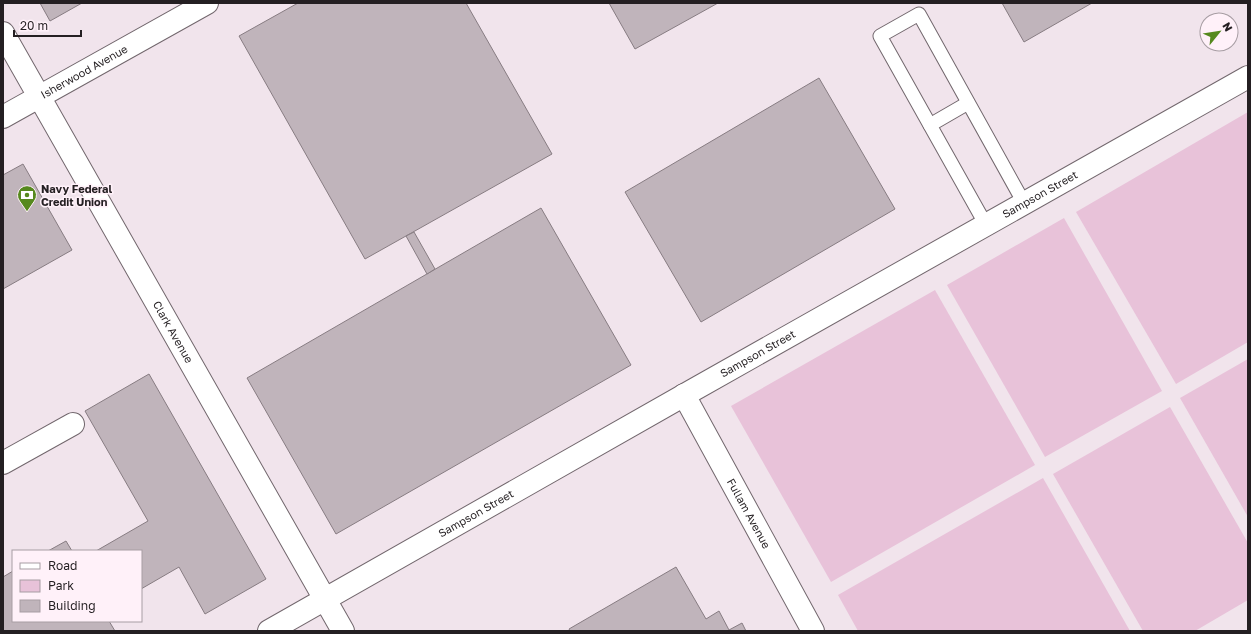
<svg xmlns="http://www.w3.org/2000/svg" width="1251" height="634" font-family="'Golos Text',sans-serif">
<rect width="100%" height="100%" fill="#f1e4ec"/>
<g fill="#e8c2d9">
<polygon points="1248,112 1248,342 1176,384 1076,212"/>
<polygon points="1064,218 1162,391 1045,457 947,285"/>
<polygon points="935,290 1035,465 831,582 731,406"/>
<polygon points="1248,359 1248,517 1180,398"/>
<polygon points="1170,407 1248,543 1248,600 1195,631 1143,631 1053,474"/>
<polygon points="1043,478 1130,631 858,631 838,595"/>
</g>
<g fill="#c0b4bb" stroke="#877c82">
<polygon points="40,3 82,3 50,21"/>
<polygon points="298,3 466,3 552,154 365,259 239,36"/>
<polygon points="609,3 718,3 635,49"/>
<polygon points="1002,3 1092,3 1024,42"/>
<polygon points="819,78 895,209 701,322 625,192"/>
<polygon points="23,164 72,250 3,289 3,175"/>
<polygon points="541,208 631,365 336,534 247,378"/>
<polygon points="414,232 435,269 427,274 406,236"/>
<polygon points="149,374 266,579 205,614 179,567 141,589 141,551 96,551 148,521 85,411"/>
<polygon points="66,541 72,551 48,551"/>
<polygon points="676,567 706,619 719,611 729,630 742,623 746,631 570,631 569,629"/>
<polygon points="13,571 13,621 109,621 115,631 3,631 3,577"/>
</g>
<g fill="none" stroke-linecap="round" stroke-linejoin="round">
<g stroke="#72676d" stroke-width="15">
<g id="lane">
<polyline points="930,125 968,103"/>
<polyline points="986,225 880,36 919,14 1024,203"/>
</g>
</g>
<g stroke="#72676d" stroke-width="24">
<g id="street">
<path id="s1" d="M3,33l340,598"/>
<path id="s2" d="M3,117l204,-114"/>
<path id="s3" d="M684,395l129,236"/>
<polyline points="3,463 73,424"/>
<path id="s4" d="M269,631l426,-242 553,-312"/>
</g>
</g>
<use href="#lane" stroke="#fff" stroke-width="13"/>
<use href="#street" stroke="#fff" stroke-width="22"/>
</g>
<defs>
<g id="bank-pin" transform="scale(1)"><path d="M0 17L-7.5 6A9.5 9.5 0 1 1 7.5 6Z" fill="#56891e" stroke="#fff1f9"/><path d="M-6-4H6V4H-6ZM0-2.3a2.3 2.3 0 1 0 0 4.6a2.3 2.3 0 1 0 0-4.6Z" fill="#fff"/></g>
</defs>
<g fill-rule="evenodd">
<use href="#bank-pin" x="27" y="195"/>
</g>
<g text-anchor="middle" stroke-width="3" stroke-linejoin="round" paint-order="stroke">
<g font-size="11" fill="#241f22" stroke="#fff1f9">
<text dy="4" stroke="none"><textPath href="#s2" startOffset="93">Isherwood Avenue</textPath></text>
<text dy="4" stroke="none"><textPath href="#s4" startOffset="886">Sampson Street</textPath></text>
<text dy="4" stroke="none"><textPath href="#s1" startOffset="344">Clark Avenue</textPath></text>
<text dy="4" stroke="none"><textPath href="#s4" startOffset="562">Sampson Street</textPath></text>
<text dy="4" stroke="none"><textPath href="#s4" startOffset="238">Sampson Street</textPath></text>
<text dy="4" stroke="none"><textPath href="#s3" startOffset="135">Fullam Avenue</textPath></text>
</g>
<g font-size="11" font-weight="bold" fill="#241f22" stroke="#fff1f9" text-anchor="start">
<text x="41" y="193">Navy Federal<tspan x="41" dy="13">Credit Union</tspan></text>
</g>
</g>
<rect width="1251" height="634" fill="none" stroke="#241f22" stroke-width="8"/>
<rect x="12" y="550" width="130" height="72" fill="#fff1f9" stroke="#a79da3"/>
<rect x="20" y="563" width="20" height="6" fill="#ffffff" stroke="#a79da3"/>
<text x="48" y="570" font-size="12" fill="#241f22">Road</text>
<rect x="20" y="580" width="20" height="12" fill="#e8c2d9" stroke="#a79da3"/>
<text x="48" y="590" font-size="12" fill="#241f22">Park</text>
<rect x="20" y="600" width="20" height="12" fill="#c0b4bb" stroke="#a79da3"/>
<text x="48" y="610" font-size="12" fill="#241f22">Building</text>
<g transform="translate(1219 32) rotate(60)"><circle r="19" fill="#fff1f9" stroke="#a79da3"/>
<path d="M0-3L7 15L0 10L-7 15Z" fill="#56891e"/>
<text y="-6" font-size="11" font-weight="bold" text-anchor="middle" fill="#241f22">N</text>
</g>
<path d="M14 30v6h67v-6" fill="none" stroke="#241f22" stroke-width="2"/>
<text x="20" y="30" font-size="12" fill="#241f22" stroke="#fff1f9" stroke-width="3" paint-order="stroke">20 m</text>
</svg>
